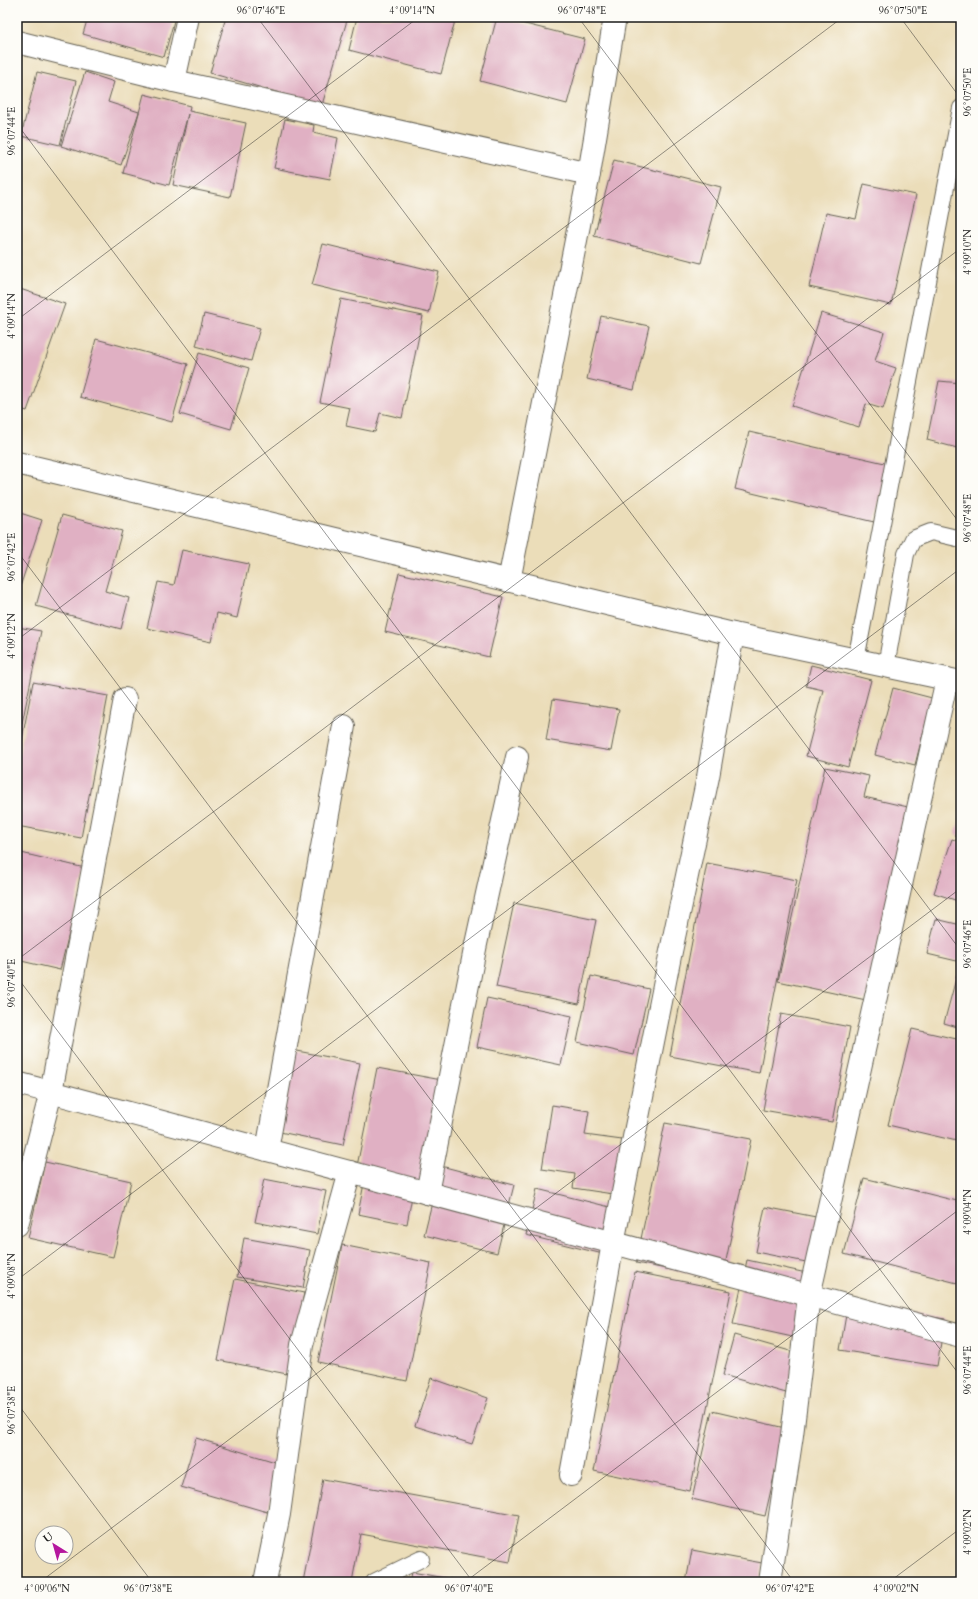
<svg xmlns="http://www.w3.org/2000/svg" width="978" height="1599" font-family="Cardo,serif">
<rect width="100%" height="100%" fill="#fdfcf7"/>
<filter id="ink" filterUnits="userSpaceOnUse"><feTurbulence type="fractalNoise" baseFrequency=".025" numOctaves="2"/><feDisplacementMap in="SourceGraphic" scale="8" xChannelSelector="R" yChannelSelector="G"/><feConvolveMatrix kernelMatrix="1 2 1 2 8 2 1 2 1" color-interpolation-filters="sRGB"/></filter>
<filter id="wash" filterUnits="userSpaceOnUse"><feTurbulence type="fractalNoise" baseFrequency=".012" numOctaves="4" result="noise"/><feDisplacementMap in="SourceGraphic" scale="16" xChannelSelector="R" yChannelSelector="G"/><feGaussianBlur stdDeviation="0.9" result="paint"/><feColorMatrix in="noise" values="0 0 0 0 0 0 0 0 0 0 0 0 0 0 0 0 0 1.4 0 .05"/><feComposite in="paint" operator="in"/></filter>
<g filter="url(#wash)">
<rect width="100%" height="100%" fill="#ebddb9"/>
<g id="blocks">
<g fill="#e0b0c3">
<polygon points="88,17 175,17 164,57 83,34"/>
<polygon points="226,17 348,17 322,105 210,73"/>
<polygon points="357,17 456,17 441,74 349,50"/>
<polygon points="497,17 585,39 567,104 480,81"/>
<polygon points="37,72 76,81 60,145 21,136"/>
<polygon points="85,72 114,82 108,102 139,112 121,165 61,146"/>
<polygon points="144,94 190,106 189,111 246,123 230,197 173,185 188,114 169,185 123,173"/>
<polygon points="285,119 314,125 313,132 338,138 330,179 274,168"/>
<polygon points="614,160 721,187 701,263 594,236"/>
<polygon points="864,184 916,195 891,305 809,287 826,213 856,219"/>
<polygon points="323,244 439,272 429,313 312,285"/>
<polygon points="17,288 65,304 27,411 17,408"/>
<polygon points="341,299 423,316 402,418 380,413 375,432 346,426 350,408 320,402"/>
<polygon points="821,313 884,332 875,361 896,368 883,409 866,404 859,427 792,406"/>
<polygon points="204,314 260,328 251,361 196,346"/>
<polygon points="601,316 649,326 634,390 587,379"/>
<polygon points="96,339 188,364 172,422 80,397"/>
<polygon points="199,353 249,368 231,429 180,414"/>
<polygon points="939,381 961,383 961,449 927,440"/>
<polygon points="749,432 889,464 874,522 735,489"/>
<polygon points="960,451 961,452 961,464 958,464"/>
<polygon points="17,512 42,520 17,596"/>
<polygon points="62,515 122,531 105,591 129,598 121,629 36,606"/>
<polygon points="182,550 249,564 237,618 217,613 211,642 147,628 158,582 174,585"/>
<polygon points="399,573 503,597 489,657 385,632"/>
<polygon points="17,627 41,631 18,743 17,743"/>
<polygon points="811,665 871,680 848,767 806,756 823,690 806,686"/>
<polygon points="33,682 108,696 81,838 17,826 17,765"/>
<polygon points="893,688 932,698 915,765 875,755"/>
<polygon points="553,699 619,709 611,751 546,740"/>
<polygon points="825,767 869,776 864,797 908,807 866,1000 778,981"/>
<polygon points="961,816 961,836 955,835"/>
<polygon points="952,839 961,842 961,902 934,893"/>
<polygon points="17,852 85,868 60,970 17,960"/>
<polygon points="707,863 797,880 759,1073 670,1056"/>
<polygon points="514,903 596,920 579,1004 496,987"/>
<polygon points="936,919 961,925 961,962 927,954"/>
<polygon points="957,975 961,976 961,1028 944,1023"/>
<polygon points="591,976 649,989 634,1055 577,1042"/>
<polygon points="487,998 572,1016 561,1065 477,1047"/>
<polygon points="781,1014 850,1027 832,1122 763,1110"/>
<polygon points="912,1029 961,1040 961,1142 888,1125"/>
<polygon points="292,1050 360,1063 343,1145 275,1131"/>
<polygon points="377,1068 447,1081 426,1188 414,1185 407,1224 358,1214 367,1168 357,1166"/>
<polygon points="552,1105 589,1111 585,1135 622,1140 613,1194 573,1188 575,1174 542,1169"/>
<polygon points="665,1123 751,1139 722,1280 636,1263"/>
<polygon points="45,1162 131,1181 113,1257 28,1238"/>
<polygon points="441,1166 514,1185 497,1253 424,1235"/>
<polygon points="864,1178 961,1202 961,1284 844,1254"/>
<polygon points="264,1179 326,1191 317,1234 255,1222"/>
<polygon points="537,1189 614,1208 603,1254 526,1235"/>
<polygon points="765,1207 821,1218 811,1263 756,1252"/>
<polygon points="244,1238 310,1250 303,1288 237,1277"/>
<polygon points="342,1245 431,1263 407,1381 318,1362"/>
<polygon points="747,1260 811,1274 797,1338 733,1324"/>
<polygon points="635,1272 731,1291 690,1491 594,1471"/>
<polygon points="235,1279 304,1293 287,1374 218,1360"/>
<polygon points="848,1303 945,1319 937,1366 840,1350"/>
<polygon points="734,1335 797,1353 786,1393 723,1375"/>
<polygon points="431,1378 488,1398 472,1444 415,1426"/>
<polygon points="712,1411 785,1428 765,1516 692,1499"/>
<polygon points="196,1438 282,1464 267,1512 181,1487"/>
<polygon points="323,1479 519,1515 510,1562 361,1534 352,1582 303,1582"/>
<polygon points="692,1550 762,1563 759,1582 686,1582"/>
<polygon points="412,1572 461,1581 461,1582 410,1582"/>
</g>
</g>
</g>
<g filter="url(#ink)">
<use href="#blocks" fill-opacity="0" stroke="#646053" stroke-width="1"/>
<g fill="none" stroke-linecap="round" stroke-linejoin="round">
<g stroke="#646053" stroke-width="18">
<g id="service">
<polyline points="856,660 961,108"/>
<polyline points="886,666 906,554 913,539 931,532 961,539"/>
<polyline points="374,1582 421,1559"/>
</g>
</g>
<g stroke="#646053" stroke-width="24">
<g id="minor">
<polyline points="17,42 174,81 589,174"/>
<polyline points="174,81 188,17"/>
<polyline points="509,581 589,174 615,17"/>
<polyline points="17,1083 961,1336"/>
<polyline points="267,1150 344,726"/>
<polyline points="427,1193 476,944 517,757"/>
<polyline points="17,1225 51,1092 125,699"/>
<polyline points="571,1475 613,1243 670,956 708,777 733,634"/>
<polyline points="265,1582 279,1514 302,1345 350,1172"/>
<polyline points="770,1582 792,1435 809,1296 947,679"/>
</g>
</g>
<g stroke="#646053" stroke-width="24">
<polyline id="tertiary" points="17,463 733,634 961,682"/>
</g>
<use href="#service" stroke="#fff" stroke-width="16"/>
<use href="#minor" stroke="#fff" stroke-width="22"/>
<use href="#tertiary" stroke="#fff" stroke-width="22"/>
</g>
</g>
<path fill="none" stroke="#1c1c1c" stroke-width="1" stroke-opacity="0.45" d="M257,17l704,934M578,17l383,508M900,17l61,82M17,124l944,1253M17,320l402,-303M17,551l777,1031M17,640l826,-623M17,960l944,-712M17,977l456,605M17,1280l944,-712M17,1403l135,179M40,1582l921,-694M465,1582l496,-374M889,1582l72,-54"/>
<rect width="978" height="1599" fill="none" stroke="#fdfcf7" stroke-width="44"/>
<g transform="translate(54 1545) rotate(323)"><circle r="19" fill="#fdfcf7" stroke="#a3a29f"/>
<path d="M0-3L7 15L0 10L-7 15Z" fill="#b5179e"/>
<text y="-6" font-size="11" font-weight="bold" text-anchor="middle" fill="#1c1c1c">U</text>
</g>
<rect x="22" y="22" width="934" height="1555" fill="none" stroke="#1c1c1c" stroke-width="1.5"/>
<g font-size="10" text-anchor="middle" fill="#1c1c1c">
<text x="261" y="14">96°07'46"E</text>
<text x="412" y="14">4°09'14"N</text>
<text x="582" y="14">96°07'48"E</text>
<text x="903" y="14">96°07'50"E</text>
<text transform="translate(967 92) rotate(-90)" y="4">96°07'50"E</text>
<text transform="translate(11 131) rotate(-90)" y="4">96°07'44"E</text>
<text transform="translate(967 252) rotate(-90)" y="4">4°09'10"N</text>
<text transform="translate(11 316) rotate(-90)" y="4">4°09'14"N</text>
<text transform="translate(967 518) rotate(-90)" y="4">96°07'48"E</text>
<text transform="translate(11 557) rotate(-90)" y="4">96°07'42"E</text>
<text transform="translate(11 636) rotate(-90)" y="4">4°09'12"N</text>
<text transform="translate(967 944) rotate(-90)" y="4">96°07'46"E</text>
<text transform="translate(11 983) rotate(-90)" y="4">96°07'40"E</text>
<text transform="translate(967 1212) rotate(-90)" y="4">4°09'04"N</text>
<text transform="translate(11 1276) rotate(-90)" y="4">4°09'08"N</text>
<text transform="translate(967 1370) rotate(-90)" y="4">96°07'44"E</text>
<text transform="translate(11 1410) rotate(-90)" y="4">96°07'38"E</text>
<text transform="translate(967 1532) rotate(-90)" y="4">4°09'02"N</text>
<text x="47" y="1592">4°09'06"N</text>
<text x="148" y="1592">96°07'38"E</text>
<text x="469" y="1592">96°07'40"E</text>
<text x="790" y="1592">96°07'42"E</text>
<text x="896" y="1592">4°09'02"N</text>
</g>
</svg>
